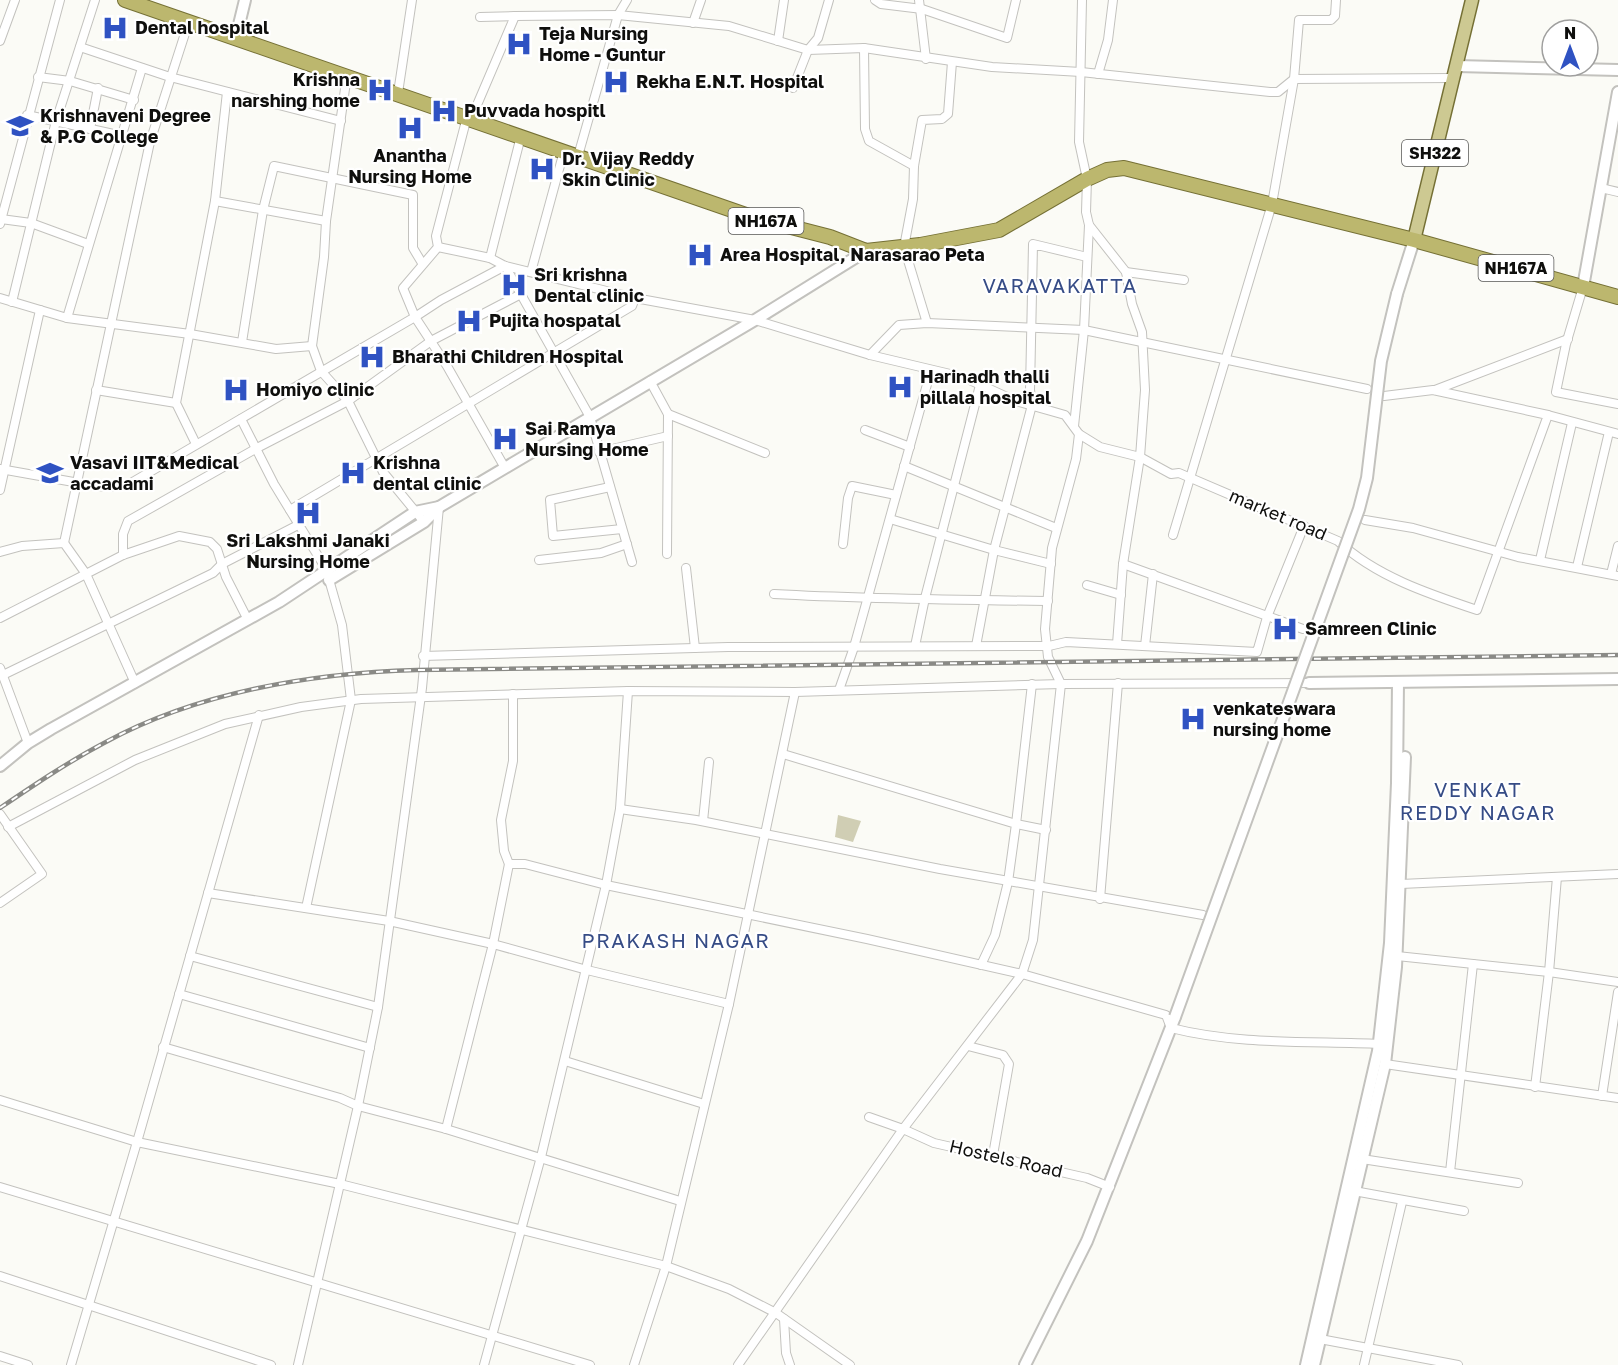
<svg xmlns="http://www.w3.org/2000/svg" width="1618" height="1365" font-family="'Golos Text',sans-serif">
<rect width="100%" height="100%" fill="#fbfbf6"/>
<polygon fill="#d0ceb4" points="838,815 861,821 853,842 835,837"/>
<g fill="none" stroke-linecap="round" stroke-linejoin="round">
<g stroke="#c3c2be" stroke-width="10">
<g id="minor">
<polyline points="875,0 881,4 922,9 1007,38 1016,0"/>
<polyline points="919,0 926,59"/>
<polyline points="515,16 618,15 729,26 808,50 864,48 992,67 1081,72 1270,92 1278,92 1294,79 1299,20 1331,20 1335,16 1336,0"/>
<polyline points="693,23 701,0"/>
<polyline points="0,41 15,0"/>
<polyline points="778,41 784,0"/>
<polyline points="80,47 170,77 341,121"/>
<polyline points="864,48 865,129 869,141 914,166"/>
<polyline points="1098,74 1108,40 1113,0"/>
<polyline points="347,75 326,221 324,257 312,346 321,371 348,401 431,341 521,294"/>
<polyline points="38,77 70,81 134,100"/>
<polyline points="793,88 808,50 818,38 829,0"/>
<polyline points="398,93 412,0"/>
<polyline points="27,115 150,142"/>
<polyline points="471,119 515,16 480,17"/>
<polyline points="90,129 98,88"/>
<polyline points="578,156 618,15 627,0"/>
<polyline points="1601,188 1618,192"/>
<polyline points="215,201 326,221"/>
<polyline points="1,219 31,223 88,244"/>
<polyline points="0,224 60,0"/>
<polyline points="438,247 490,258 505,266 635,298 755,320 870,355 963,377 1016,401 1065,415 1079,434 1076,459 1052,548 1045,629 1048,657 1061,684 1033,940 1022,974 903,1129 869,1117"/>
<polyline points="490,258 521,136"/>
<polyline points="505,266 590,417 632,562"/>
<polyline points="505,266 441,300 415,317 447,366 505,468"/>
<polyline points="531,272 564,151"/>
<polyline points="1126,272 1184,280"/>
<polyline points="1583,287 1566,344 1556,392 1618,404"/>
<polyline points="0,298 67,318 142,68"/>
<polyline points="12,302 56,121 95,0"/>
<polyline points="67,318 190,334 276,349 312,346"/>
<polyline points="927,323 904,247 913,199 914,166 922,120 942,119 948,114 952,62"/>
<polyline points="242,342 263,210 274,166 413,195 413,248 422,263"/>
<polyline points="870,355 899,325 927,323 1084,330 1367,389"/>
<polyline points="650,381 668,414 667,554"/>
<polyline points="96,390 176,403"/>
<polyline points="1435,390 1568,339"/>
<polyline points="668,414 765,453"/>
<polyline points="1548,415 1618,434"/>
<polyline points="241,419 274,484 326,569 342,625 351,700 306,908"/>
<polyline points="1074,426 1084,330 1089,225"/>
<polyline points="865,430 910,447"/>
<polyline points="1079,434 1100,447 1140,457 1145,390 1142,332 1132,304 1126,272 1089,225 1086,212 1087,179 1079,142 1082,0"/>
<polyline points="196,444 176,403 215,201 227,92"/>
<polyline points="599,452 668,436"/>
<polyline points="904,466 1056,528"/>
<polyline points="0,469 96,486 112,487 131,483 415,317 403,288 438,247 436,236 467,117"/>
<polyline points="610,487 550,500 553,536 622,529"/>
<polyline points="0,490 40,310"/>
<polyline points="290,510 632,306 635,298"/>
<polyline points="890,519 994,550 1051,564"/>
<polyline points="1365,520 1413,528 1518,557 1618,576"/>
<polyline points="1173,535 1272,204 1294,79 1454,78"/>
<polyline points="64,543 150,142 189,21"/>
<polyline points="843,544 848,498 852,486 896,495"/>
<polyline points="0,552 22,546 64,543 86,574 135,683"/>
<polyline points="123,555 123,534 128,521 257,448 348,401 383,472 424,522"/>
<polyline points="539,560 601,553 627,544"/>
<polyline points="1540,560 1572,423"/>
<polyline points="1123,564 1303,629"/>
<polyline points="1577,567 1609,432"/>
<polyline points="686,568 695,648"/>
<polyline points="1611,574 1618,546"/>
<polyline points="1087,585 1121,595"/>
<path d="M774,594c91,5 183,6 274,7"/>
<polyline points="0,618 123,555 179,536 210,542 217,549 226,577 248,620"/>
<path d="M1117,644l6,-80 17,-107 31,17 8,-1 159,68c37,35 91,53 139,69l71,-195 -115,-25 -49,6"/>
<polyline points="915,646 925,598 980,385"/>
<polyline points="976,646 994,550 1032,405 1030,390 1033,244 1087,257"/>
<polyline points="1145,646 1153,574"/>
<polyline points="423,656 728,647 1049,646 1066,642 1257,652 1267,617 1304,526"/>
<polyline points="0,668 28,743"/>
<polyline points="3,675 213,573 222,564 298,525"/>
<polyline points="1032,684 1016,824 1046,830"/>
<polyline points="839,690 854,647 931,370"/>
<path d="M513,694v67l-12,59 3,31 5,13h16l81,21 261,54 155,35 144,41 5,13c67,17 139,13 208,16"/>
<polyline points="783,754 1016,824 1008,882 995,935 981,965"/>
<polyline points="620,809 696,820 940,869 1203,915"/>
<polyline points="0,814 42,874 0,903"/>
<polyline points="703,821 709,762"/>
<polyline points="8,827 135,760 225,724 301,707 361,699 628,691 795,692 1061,684 1309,683"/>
<polyline points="1401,884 1618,874"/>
<polyline points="208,893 389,921 493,944 587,970 729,1004"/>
<polyline points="1100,899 1118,683"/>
<polyline points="190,956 378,1007"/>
<polyline points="1397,956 1549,972 1618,982"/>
<polyline points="179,994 370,1048"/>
<polyline points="968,1046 1003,1055 1009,1064 993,1155"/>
<polyline points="163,1047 340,1098 358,1106 446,1129 680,1201"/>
<polyline points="565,1061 704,1104"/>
<polyline points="1385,1064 1618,1098"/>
<polyline points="1535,1087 1549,972 1557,877"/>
<polyline points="1602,1096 1618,992"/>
<polyline points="0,1100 137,1142 340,1184 666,1266 729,1289 776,1313 850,1365"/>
<polyline points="446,1129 493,944 509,864"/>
<polyline points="1362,1159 1518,1183"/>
<polyline points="1450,1172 1473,964"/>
<polyline points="0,1187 590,1365"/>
<polyline points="1354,1191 1464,1211"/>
<polyline points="0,1276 271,1365"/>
<polyline points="784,1319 786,1353 790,1365"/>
<polyline points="1320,1339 1458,1365"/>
<polyline points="0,1356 28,1365"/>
<polyline points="71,1365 137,1142 259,715"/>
<polyline points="298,1365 358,1106 378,1007 422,688 439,507"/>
<polyline points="484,1365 541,1157 606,885 620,809 628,691"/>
<polyline points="634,1365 666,1266 729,1004 795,692"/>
<polyline points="738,1365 903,1129 934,1143 1087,1178 1110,1187"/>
<polyline points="1364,1365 1402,1202"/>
</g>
</g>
<g stroke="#c3c2be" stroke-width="14">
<polyline id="tertiary" points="236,37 245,0"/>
</g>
<g stroke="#c3c2be" stroke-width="14">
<g id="secondary">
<polyline points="1457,66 1618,70"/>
<polyline points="1583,287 1618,92"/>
<polyline points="1397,294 1414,240"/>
<polyline points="329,580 424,522 439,507 755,320 866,251"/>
<polyline points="1309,683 1618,679"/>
<polyline points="0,766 28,743 51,729 279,602 415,512 439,507"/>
<polyline points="1025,1365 1087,1241 1175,1017"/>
<polyline points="1306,1365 1378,1051 1390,943 1397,783 1398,682"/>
<polyline points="1314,1365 1385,1064 1396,967 1405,757"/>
</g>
</g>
<g stroke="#757035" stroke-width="15">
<polyline id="primary" points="1414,240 1472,0"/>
</g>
<g stroke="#757035" stroke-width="16">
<polyline id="trunk" points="125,0 752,217 830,237 866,251 920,245 999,230 1087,179 1107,170 1124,168 1414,240 1618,297"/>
</g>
<use href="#minor" stroke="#fff" stroke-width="8"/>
<use href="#tertiary" stroke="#fff" stroke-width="10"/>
<use href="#secondary" stroke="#fff" stroke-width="10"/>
<use href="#primary" stroke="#cdc992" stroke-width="12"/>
<use href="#trunk" stroke="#bcb76e" stroke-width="14"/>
<g stroke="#8a8a86" stroke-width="4.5">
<path id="rail" d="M0,808c34,-23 68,-46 104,-65 93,-51 208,-70 313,-73l1201,-15"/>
</g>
<use href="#rail" stroke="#fff" stroke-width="2" stroke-dasharray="7" stroke-linecap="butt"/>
<g stroke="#c3c2be" stroke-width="14" stroke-linecap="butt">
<polyline id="secondary-bridge" points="1175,1017 1359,509 1367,478 1381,361 1397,294"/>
</g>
<use href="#secondary-bridge" stroke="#fff" stroke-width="10"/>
</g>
<defs>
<g id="hospital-bare" transform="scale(2.07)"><path d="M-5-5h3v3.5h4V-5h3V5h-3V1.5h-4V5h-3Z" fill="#2f52c2" stroke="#fff" stroke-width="2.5" paint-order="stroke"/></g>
<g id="university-bare" transform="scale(2.07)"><path d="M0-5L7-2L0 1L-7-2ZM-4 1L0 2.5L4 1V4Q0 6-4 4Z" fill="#2f52c2" stroke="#fff" stroke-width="2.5" paint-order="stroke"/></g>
</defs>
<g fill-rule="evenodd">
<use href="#hospital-bare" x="115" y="28"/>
<use href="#hospital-bare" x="519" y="44"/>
<use href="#hospital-bare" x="616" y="82"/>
<use href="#hospital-bare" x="380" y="90"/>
<use href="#hospital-bare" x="444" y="111"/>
<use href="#university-bare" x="20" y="126"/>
<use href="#hospital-bare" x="410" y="128"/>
<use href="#hospital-bare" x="542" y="169"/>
<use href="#hospital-bare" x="700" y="255"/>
<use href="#hospital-bare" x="514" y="285"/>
<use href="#hospital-bare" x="469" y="321"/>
<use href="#hospital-bare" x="372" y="357"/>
<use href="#hospital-bare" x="900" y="387"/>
<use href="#hospital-bare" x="236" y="390"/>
<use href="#hospital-bare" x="505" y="439"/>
<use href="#university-bare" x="50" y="473"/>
<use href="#hospital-bare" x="353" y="473"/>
<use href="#hospital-bare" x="308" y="513"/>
<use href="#hospital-bare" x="1285" y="629"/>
<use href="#hospital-bare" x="1193" y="719"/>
</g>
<g text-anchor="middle" stroke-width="4.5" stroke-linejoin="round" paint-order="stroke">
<g fill="#fff" stroke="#575756" stroke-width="1.5">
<rect x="1402" y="140" width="66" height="26" rx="4.5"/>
<rect x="728.5" y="208" width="75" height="26" rx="4.5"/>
<rect x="1478.5" y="255" width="75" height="26" rx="4.5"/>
</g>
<g font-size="16" font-weight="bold" fill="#0f0f0d">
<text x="1435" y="159">SH322</text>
<text x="766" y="227">NH167A</text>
<text x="1516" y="274">NH167A</text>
</g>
<g font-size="18" font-weight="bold" fill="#0f0f0d" stroke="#fff" text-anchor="start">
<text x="135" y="34">Dental hospital</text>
<text x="539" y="40">Teja Nursing<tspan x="539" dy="21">Home - Guntur</tspan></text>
<text x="360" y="86" text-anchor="end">Krishna<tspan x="360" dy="21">narshing home</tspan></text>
<text x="636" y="88">Rekha E.N.T. Hospital</text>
<text x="464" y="117">Puvvada hospitl</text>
<text x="40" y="122">Krishnaveni Degree<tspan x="40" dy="21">&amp; P.G College</tspan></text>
<text x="410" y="162" text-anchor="middle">Anantha<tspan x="410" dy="21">Nursing Home</tspan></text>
<text x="562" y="165">Dr. Vijay Reddy<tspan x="562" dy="21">Skin Clinic</tspan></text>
<text x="720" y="261">Area Hospital, Narasarao Peta</text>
<text x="534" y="281">Sri krishna<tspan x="534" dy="21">Dental clinic</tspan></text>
<text x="489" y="327">Pujita hospatal</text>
<text x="392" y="363">Bharathi Children Hospital</text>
<text x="920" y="383">Harinadh thalli<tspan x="920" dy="21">pillala hospital</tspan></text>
<text x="256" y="396">Homiyo clinic</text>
<text x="525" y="435">Sai Ramya<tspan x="525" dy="21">Nursing Home</tspan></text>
<text x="70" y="469">Vasavi IIT&amp;Medical<tspan x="70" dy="21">accadami</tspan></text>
<text x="373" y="469">Krishna<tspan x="373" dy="21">dental clinic</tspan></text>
<text x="308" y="547" text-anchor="middle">Sri Lakshmi Janaki<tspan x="308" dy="21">Nursing Home</tspan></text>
<text x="1305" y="635">Samreen Clinic</text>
<text x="1213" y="715">venkateswara<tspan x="1213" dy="21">nursing home</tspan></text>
</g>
<g font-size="18" fill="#0f0f0d" stroke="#fff">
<text transform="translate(1278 515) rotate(23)" y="6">market road</text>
<text transform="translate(1006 1159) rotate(13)" y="6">Hostels Road</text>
</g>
<g font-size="20" letter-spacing="1.5" fill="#364c86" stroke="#fff">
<text x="1060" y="293">VARAVAKATTA</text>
<text x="1478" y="797">VENKAT<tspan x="1478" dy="23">REDDY NAGAR</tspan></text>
<text x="676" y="948">PRAKASH NAGAR</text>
</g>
</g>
<g transform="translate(1570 48)"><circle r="28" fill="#ffffff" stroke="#9f9f9e" stroke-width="1.5"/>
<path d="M0-4.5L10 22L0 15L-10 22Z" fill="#2f52c2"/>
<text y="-9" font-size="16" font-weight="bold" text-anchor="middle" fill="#0f0f0d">N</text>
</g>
</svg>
